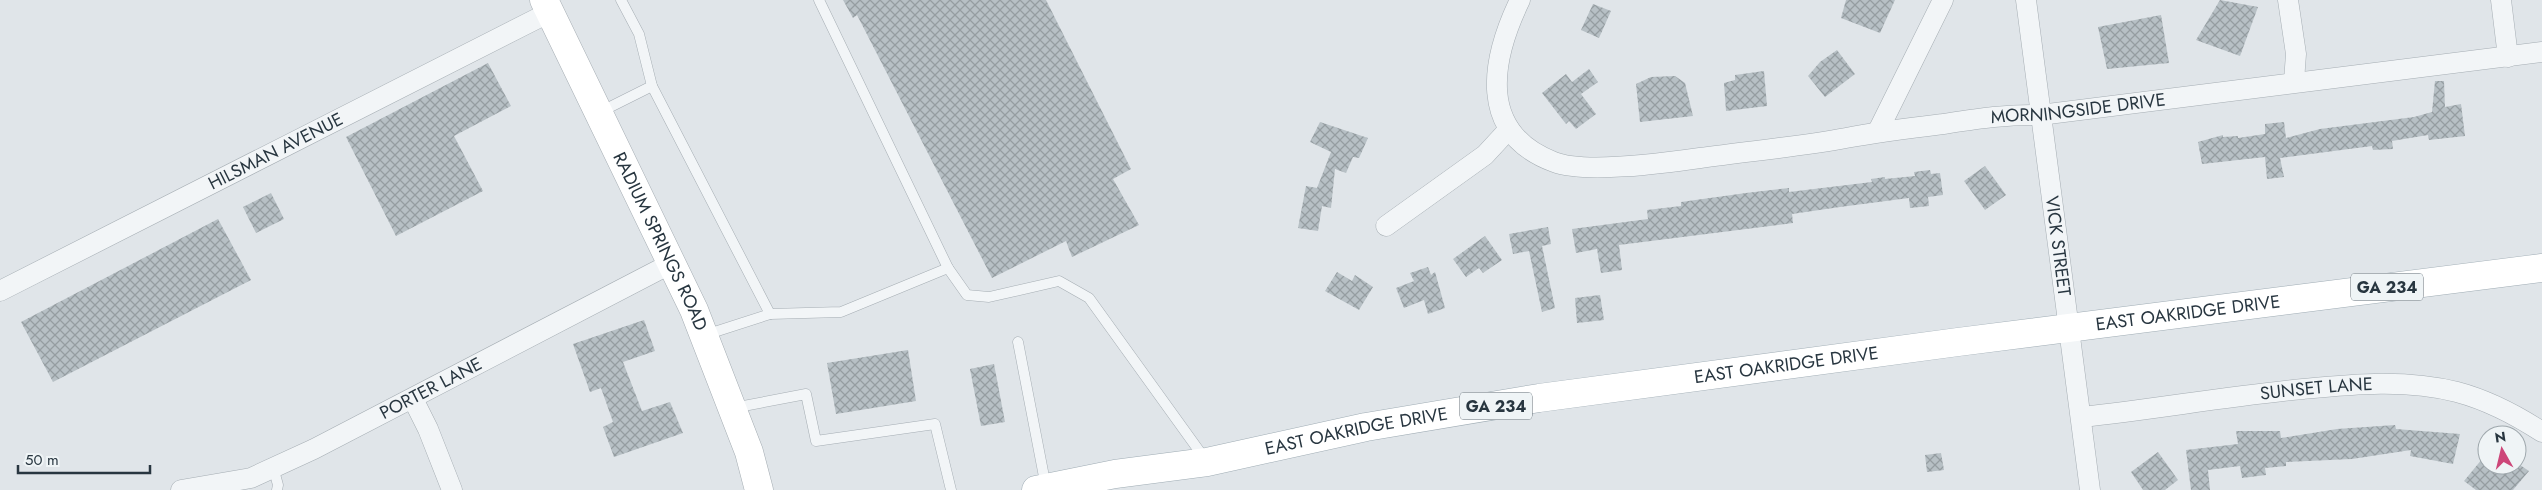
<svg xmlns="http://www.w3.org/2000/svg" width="2542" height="490" font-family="Jost,sans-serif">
<defs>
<pattern id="building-cross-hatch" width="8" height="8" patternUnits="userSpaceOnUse" patternTransform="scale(1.25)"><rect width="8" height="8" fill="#b7c0c5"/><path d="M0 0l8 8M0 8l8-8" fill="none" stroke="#959da1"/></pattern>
</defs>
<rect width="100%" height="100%" fill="#e0e5e9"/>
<g fill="url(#building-cross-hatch)">
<polygon points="843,0 1046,0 1131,169 1113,179 1139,225 1072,257 1066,241 992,278 857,15 853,18"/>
<polygon points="1846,0 1895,0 1880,33 1841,18"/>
<polygon points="2220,0 2258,7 2240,56 2196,40"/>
<polygon points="1593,4 1611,11 1599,38 1581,30"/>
<polygon points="2161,15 2169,63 2107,69 2098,27"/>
<polygon points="1837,50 1855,74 1825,97 1808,76 1820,62"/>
<polygon points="488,63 511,106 454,136 483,191 396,236 346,137"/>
<polygon points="1589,69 1598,82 1581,94 1596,114 1576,129 1569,121 1566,124 1542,93 1566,74 1572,82"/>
<polygon points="1764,71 1767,106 1726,111 1724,83 1735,80 1735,75"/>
<polygon points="1675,76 1685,83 1693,116 1640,122 1636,84 1651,77"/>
<polygon points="2435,81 2444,81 2445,107 2461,104 2465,136 2429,140 2428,135 2392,141 2393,149 2373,150 2372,146 2280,158 2284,177 2267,179 2265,157 2202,164 2198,142 2223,135 2223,137 2238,136 2238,138 2265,134 2265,124 2284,122 2286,138 2320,129 2414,117 2432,112"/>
<polygon points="1320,122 1368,138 1359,158 1353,157 1346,173 1335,169 1331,208 1322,206 1318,231 1298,228 1306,186 1317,188 1331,152 1310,142"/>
<polygon points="1985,166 2006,195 1985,210 1964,181"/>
<polygon points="1930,170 1931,174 1940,173 1943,195 1928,197 1929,206 1910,208 1909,198 1840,207 1792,214 1793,223 1619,245 1622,270 1601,273 1597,249 1576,253 1572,229 1648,219 1647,210 1681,206 1681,202 1746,193 1789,188 1789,192 1872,182 1871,179 1885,177 1885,179 1915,176 1914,172"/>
<polygon points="271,193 284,219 256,233 243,207"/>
<polygon points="218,219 251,280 53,382 21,322"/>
<polygon points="1548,227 1551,244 1542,246 1555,308 1542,312 1529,251 1513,254 1509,234"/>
<polygon points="1485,236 1502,260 1483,273 1479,268 1466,277 1453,259"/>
<polygon points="1428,267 1431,275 1435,272 1445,308 1428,314 1424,300 1404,308 1396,288 1414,281 1410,273"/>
<polygon points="1337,272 1352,281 1355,275 1373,287 1359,310 1325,291"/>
<polygon points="1600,295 1604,320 1577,323 1575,298"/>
<polygon points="644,320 655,351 623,362 642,411 670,402 683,433 614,457 603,427 613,422 601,388 590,392 573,344"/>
<polygon points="908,350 916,401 836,414 827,363"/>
<polygon points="994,364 1005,422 981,426 970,369"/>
<polygon points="2395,425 2396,429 2460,434 2453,464 2410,456 2411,450 2352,459 2286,462 2286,466 2265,468 2266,475 2242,478 2240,466 2208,470 2210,490 2191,490 2186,450 2238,444 2236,431 2280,431 2281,438 2337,429"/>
<polygon points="2158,452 2178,480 2165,490 2143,490 2131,472"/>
<polygon points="1941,453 1944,470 1927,472 1925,455"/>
<polygon points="2487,453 2487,465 2520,465 2529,471 2513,490 2476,490 2464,481"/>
</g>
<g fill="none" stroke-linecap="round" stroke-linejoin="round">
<g stroke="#a5adb3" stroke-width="11">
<g id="lane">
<polyline points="621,0 639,34 652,86 770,314"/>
<polyline points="819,0 948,268"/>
<polyline points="600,112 652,86"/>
<polyline points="705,335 770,314 841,312 948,268 967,295 989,297 1059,281 1089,298 1205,459"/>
<polyline points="1018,342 1046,487"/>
<polyline points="733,408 806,394 816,441 935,424 951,490"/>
<polyline points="273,467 278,485 277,490"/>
</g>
</g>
<g stroke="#a5adb3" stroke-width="21">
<g id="street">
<path id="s1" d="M1520,0c-29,60 -43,133 34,162 31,12 111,1 146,-4 49,-7 98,-11 146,-20 32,-6 64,-10 97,-14 33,-5 64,-10 97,-9l502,-63"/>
<path id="s2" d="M2026,0l64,490"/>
<polyline points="2288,0 2296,54 2294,81"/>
<polyline points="2501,0 2508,57"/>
<polyline points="1878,131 1943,0"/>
<polyline points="1386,226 1485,155 1509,129"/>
<path id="s3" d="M0,291l550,-279"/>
<polyline points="413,399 428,429 452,490"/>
<path id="s4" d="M2082,417c74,-8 147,-21 221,-28 52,-5 103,-10 154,3 30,8 59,23 85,40"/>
<path id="s5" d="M181,490l70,-12 63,-29 358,-186"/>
</g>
</g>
<g stroke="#a5adb3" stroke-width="29">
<g id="secondary">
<path id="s6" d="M544,0l150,310 55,142 10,38"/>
</g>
</g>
<g stroke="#9facb4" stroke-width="29">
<g id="primary">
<path id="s7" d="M1036,490l79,-16 92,-12 159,-35 173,-29 419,-56 584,-74"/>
</g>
</g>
<use href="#lane" stroke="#f2f5f7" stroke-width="10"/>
<use href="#street" stroke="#f2f5f7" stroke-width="20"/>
<use href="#secondary" stroke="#fff" stroke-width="28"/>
<use href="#primary" stroke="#fff" stroke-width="28"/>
</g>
<g text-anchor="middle" stroke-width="4.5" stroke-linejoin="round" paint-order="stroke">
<g fill="#eff4f6" stroke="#646f77" stroke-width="1">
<rect x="2351" y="273.5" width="72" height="27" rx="4"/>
<rect x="1460" y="392.5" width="72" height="27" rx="4"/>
</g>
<g font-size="16" font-weight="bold" fill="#283640">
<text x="2387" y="293">GA 234</text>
<text x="1496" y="412">GA 234</text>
</g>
<g font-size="18" fill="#283640" stroke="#eff4f6">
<text dy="6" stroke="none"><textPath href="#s1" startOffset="720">MORNINGSIDE DRIVE</textPath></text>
<text dy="6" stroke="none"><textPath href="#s3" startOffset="309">HILSMAN AVENUE</textPath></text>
<text dy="6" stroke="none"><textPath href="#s6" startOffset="268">RADIUM SPRINGS ROAD</textPath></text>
<text dy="6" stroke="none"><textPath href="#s2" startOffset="248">VICK STREET</textPath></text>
<text dy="6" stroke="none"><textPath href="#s7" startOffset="1166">EAST OAKRIDGE DRIVE</textPath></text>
<text dy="6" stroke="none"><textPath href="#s7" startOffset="761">EAST OAKRIDGE DRIVE</textPath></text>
<text dy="6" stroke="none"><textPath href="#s5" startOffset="272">PORTER LANE</textPath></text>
<text dy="6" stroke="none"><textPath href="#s4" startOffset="236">SUNSET LANE</textPath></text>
<text dy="6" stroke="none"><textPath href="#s7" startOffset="326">EAST OAKRIDGE DRIVE</textPath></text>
</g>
</g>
<g transform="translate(2502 450) rotate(352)"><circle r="24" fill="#eff4f6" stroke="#9fa8ad"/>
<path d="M0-4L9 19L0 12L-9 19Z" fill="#cd4679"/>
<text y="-8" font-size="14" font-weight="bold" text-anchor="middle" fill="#283640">N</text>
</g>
<path d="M18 465v8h132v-8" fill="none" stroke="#283640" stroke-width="2.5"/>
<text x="25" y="465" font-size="15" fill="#283640" stroke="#eff4f6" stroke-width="4" paint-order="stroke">50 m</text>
</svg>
